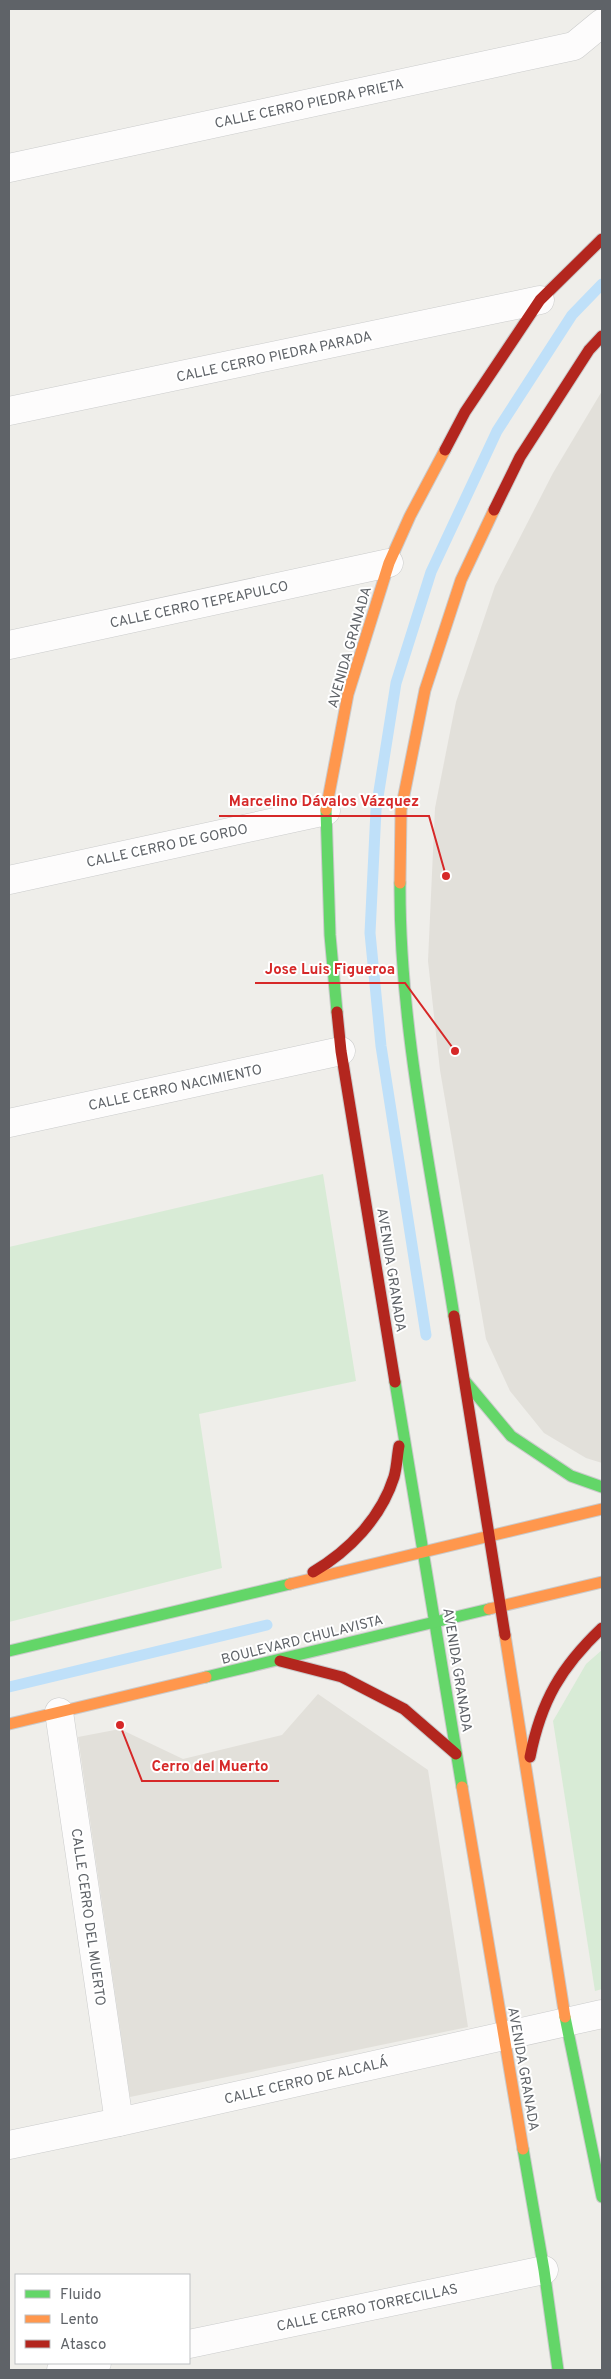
<svg xmlns="http://www.w3.org/2000/svg" width="611" height="2379" font-family="Overpass,sans-serif">
<rect width="100%" height="100%" fill="#efeeea"/>
<g fill="#e2e0da">
<polygon points="602,391 602,1463 586,1458 544,1433 510,1391 486,1339 440,1070 428,961 435,808 456,702 495,586 553,473"/>
<polygon points="318,1694 428,1770 468,2027 130,2097 78,1737 120,1729 183,1759 282,1735"/>
</g>
<g fill="#d8ebd6">
<polygon points="323,1174 356,1381 199,1414 222,1568 9,1622 9,1247"/>
<polygon points="602,1650 602,1989 595,1991 553,1721 586,1664"/>
</g>
<g fill="none" stroke-linecap="round" stroke-linejoin="round">
<g stroke="#bfe0f9" stroke-width="11">
<polyline points="426,1335 381,1046 370,933 376,810 396,683 431,572 497,431 572,315 602,284"/>
<polyline points="9,1687 267,1625"/>
</g>
<g stroke="#cbcccc" stroke-width="29">
<g id="street">
<polyline points="9,168 574,46 602,23"/>
<polyline points="9,411 540,300"/>
<polyline points="9,645 389,563"/>
<polyline points="9,880 326,811"/>
<polyline points="9,1123 341,1051"/>
<polyline points="59,1712 119,2122"/>
<polyline points="9,2145 119,2122 602,2014"/>
<polyline points="189,2344 544,2270"/>
<polyline points="61,2370 97,2363"/>
</g>
</g>
<g stroke="#cacacb" stroke-width="13">
<g id="fast">
<polyline points="326,810 330,935 337,1012"/>
<path d="M400,883c-1,144 32,291 54,433"/>
<polyline points="465,1381 511,1436 571,1476 602,1487"/>
<polyline points="395,1382 462,1787"/>
<polyline points="9,1651 290,1584"/>
<polyline points="206,1677 489,1609"/>
<polyline points="565,2017 602,2197"/>
<polyline points="523,2149 544,2270 558,2370"/>
</g>
</g>
<g stroke="#cacacb" stroke-width="13">
<g id="slow">
<polyline points="326,810 348,694 389,563 410,516 445,450"/>
<polyline points="400,883 401,810 425,690 461,580 494,510"/>
<polyline points="290,1584 602,1509"/>
<polyline points="489,1609 602,1582"/>
<polyline points="505,1635 565,2017"/>
<polyline points="9,1724 206,1677"/>
<polyline points="462,1787 523,2149"/>
</g>
</g>
<g stroke="#cacacb" stroke-width="13">
<g id="jam">
<polyline points="445,450 465,412 540,300 602,239"/>
<polyline points="494,510 520,457 589,350 602,336"/>
<polyline points="337,1012 341,1051 395,1382"/>
<polyline points="454,1316 505,1635"/>
<path d="M313,1572c36,-21 68,-54 81,-95 3,-10 3,-21 5,-31"/>
<polyline points="280,1661 342,1677 404,1709 456,1754"/>
<path d="M530,1757c11,-56 31,-90 72,-129"/>
</g>
</g>
<use href="#street" stroke="#fdfcfc" stroke-width="28"/>
<use href="#fast" stroke="#63d668" stroke-width="11"/>
<use href="#slow" stroke="#ff974d" stroke-width="11"/>
<use href="#jam" stroke="#b3261e" stroke-width="11"/>
</g>
<g text-anchor="middle" stroke-width="4" stroke-linejoin="round" paint-order="stroke">
<g font-size="14" fill="#5f6368" stroke="#fff">
<text transform="translate(309 103) rotate(-12)" y="5">CALLE CERRO PIEDRA PRIETA</text>
<text transform="translate(274 356) rotate(-12)" y="5">CALLE CERRO PIEDRA PARADA</text>
<text transform="translate(199 604) rotate(-12)" y="5">CALLE CERRO TEPEAPULCO</text>
<text transform="translate(349 647) rotate(-74)" y="5">AVENIDA GRANADA</text>
<text transform="translate(167 845) rotate(-12)" y="5">CALLE CERRO DE GORDO</text>
<text transform="translate(175 1087) rotate(-12)" y="5">CALLE CERRO NACIMIENTO</text>
<text transform="translate(392 1270) rotate(81)" y="5">AVENIDA GRANADA</text>
<text transform="translate(302 1639) rotate(-14)" y="5">BOULEVARD CHULAVISTA</text>
<text transform="translate(458 1670) rotate(81)" y="5">AVENIDA GRANADA</text>
<text transform="translate(89 1917) rotate(82)" y="5">CALLE CERRO DEL MUERTO</text>
<text transform="translate(524 2069) rotate(80)" y="5">AVENIDA GRANADA</text>
<text transform="translate(306 2080) rotate(-13)" y="5">CALLE CERRO DE ALCALÁ</text>
<text transform="translate(367 2307) rotate(-12)" y="5">CALLE CERRO TORRECILLAS</text>
</g>
</g>
<path fill="none" stroke="#d62828" stroke-width="2" d="M446 876L429 816H219M455 1051L405 983H255M120 1725L142 1781H279"/>
<g fill="#d62828" stroke="#fff" stroke-width="2">
<circle cx="446" cy="876" r="5"/>
<circle cx="455" cy="1051" r="5"/>
<circle cx="120" cy="1725" r="5"/>
</g>
<g font-size="15" text-anchor="middle" font-weight="bold" fill="#d62828" stroke="#fff" stroke-width="4" stroke-linejoin="round" paint-order="stroke">
<text x="324" y="806">Marcelino Dávalos Vázquez</text>
<text x="330" y="974">Jose Luis Figueroa</text>
<text x="210" y="1771">Cerro del Muerto</text>
</g>
<rect width="611" height="2379" fill="none" stroke="#5f6368" stroke-width="20"/>
<rect x="15" y="2274" width="175" height="90" fill="#ffffff" stroke="#bfc1c3"/>
<rect x="25" y="2290" width="25" height="8" fill="#63d668" stroke="#bfc1c3"/>
<text x="60" y="2299" font-size="15" fill="#5f6368">Fluido</text>
<rect x="25" y="2315" width="25" height="8" fill="#ff974d" stroke="#bfc1c3"/>
<text x="60" y="2324" font-size="15" fill="#5f6368">Lento</text>
<rect x="25" y="2340" width="25" height="8" fill="#b3261e" stroke="#bfc1c3"/>
<text x="60" y="2349" font-size="15" fill="#5f6368">Atasco</text>
</svg>
